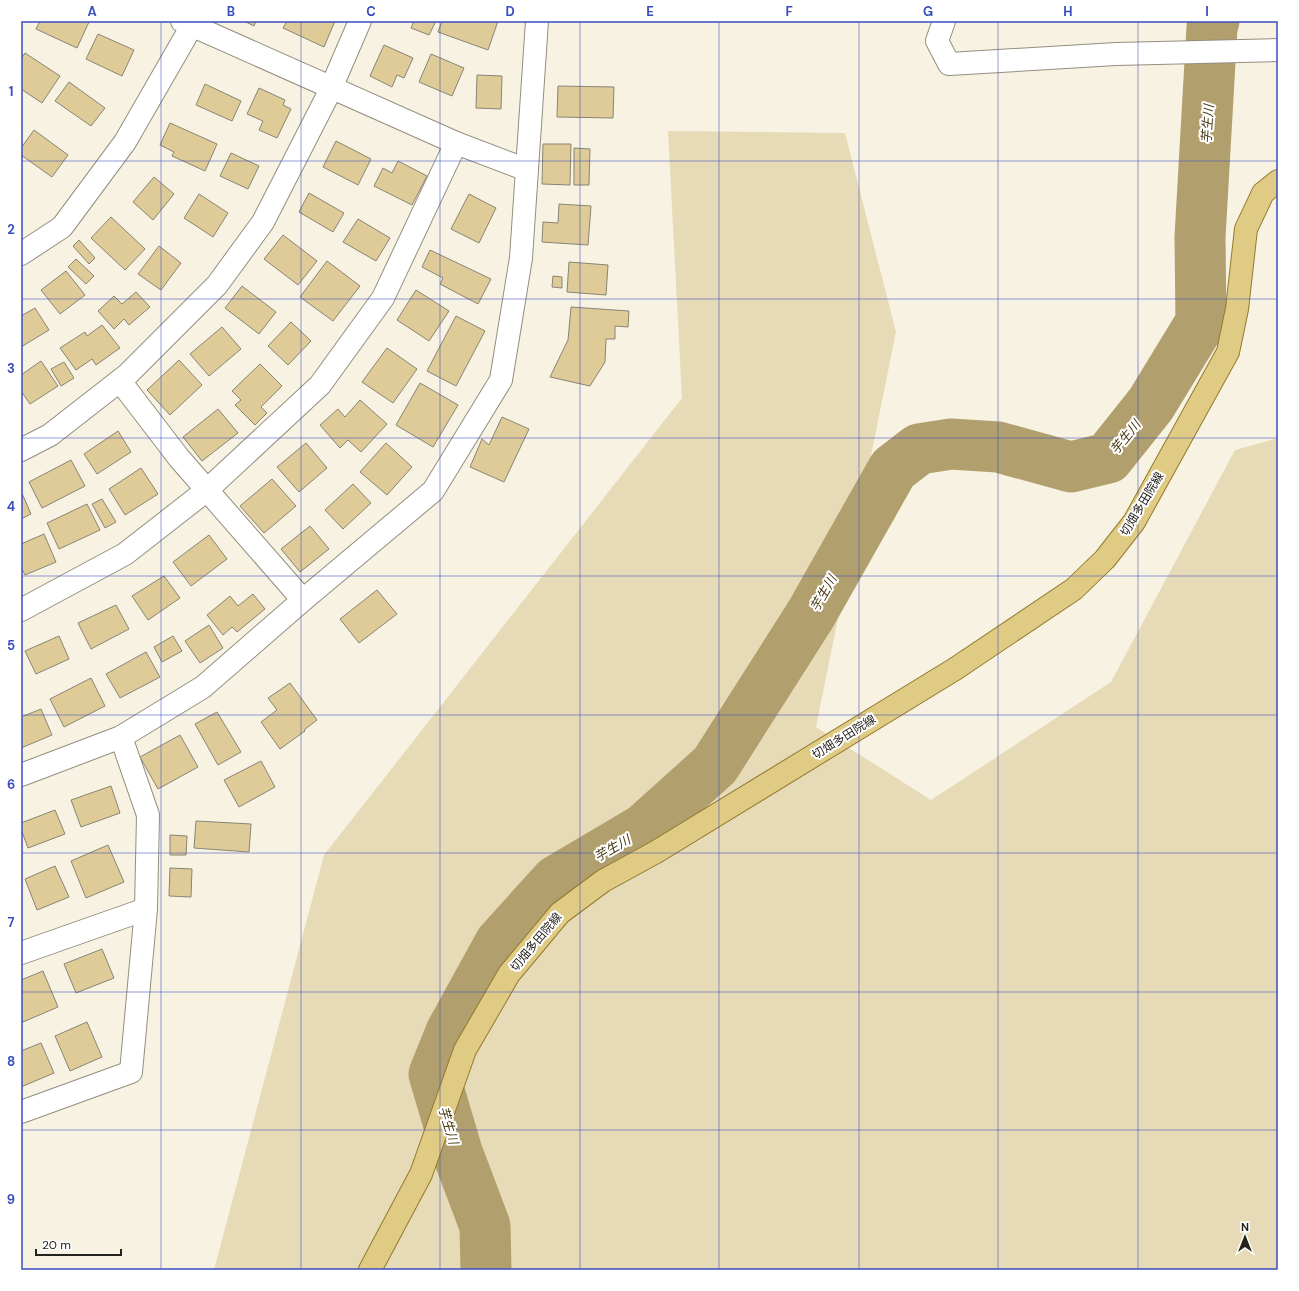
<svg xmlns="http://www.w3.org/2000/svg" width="1299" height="1291" font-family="'DM Sans','Noto Sans JP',sans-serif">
<rect width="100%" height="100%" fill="#f8f2e2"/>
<polygon fill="#e7dab7" points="668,131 845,133 896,332 816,727 931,800 1111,682 1235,450 1278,438 1278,1270 214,1270 324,855 682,398"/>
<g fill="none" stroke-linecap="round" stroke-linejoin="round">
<polyline stroke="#b19f6d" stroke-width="51" points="486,1270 485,1226 457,1152 434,1074 451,1032 500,943 556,881 644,829 715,765 811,614 893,469 919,449 951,444 998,447 1071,467 1108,458 1151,404 1201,322 1200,237 1212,27 1214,21"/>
</g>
<g fill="#decb98" stroke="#898475">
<polygon points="40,21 88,21 89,22 77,48 36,29"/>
<polygon points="244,21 256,21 254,26"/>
<polygon points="287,21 335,21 324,47 283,28"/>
<polygon points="414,21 436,21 429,35 411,28"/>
<polygon points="442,21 498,21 488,50 438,32"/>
<polygon points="98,34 134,50 122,76 86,59"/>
<polygon points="384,45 413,58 404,78 397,75 392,87 370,76"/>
<polygon points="25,53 60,76 42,103 21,89 21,59"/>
<polygon points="431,54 464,68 452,96 419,82"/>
<polygon points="477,75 502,76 501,109 476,108"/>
<polygon points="69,82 105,108 91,126 55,101"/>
<polygon points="205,84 241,101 232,121 196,105"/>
<polygon points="558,86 614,87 613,118 557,117"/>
<polygon points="259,88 285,100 283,105 291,109 277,138 259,130 263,121 247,114"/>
<polygon points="170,123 217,144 205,171 172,156 174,152 160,145"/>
<polygon points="34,130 68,155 52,177 21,155 21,148"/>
<polygon points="336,141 371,159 358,185 323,167"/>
<polygon points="543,144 571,144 570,185 542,184"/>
<polygon points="574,148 590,149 589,185 574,185"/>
<polygon points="231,153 259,166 248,189 220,176"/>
<polygon points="398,161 427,176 412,205 374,186 383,168 392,173"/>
<polygon points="154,177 174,194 153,220 133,202"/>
<polygon points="309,193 344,213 333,232 299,212"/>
<polygon points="199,194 228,213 213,237 184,218"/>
<polygon points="469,194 496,208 479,243 451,229"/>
<polygon points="559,204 591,206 588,245 542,242 543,222 558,223"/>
<polygon points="111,217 145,249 125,270 91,238"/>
<polygon points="358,219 390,238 376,261 343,242"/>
<polygon points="283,235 317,261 298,285 264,259"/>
<polygon points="79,240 95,258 89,264 73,246"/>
<polygon points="159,246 181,263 161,290 138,274"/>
<polygon points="430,250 491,279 478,304 440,284 443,278 422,267"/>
<polygon points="76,259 94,276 86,284 68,267"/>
<polygon points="327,261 360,286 333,321 300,297"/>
<polygon points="569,262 608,265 606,295 567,292"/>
<polygon points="66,271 85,295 60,314 41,290"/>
<polygon points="553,276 562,277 562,288 552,287"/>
<polygon points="242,286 276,312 259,334 225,308"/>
<polygon points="416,290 449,311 429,341 397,320"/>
<polygon points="136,292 150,307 129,325 124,319 114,329 98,311 114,296 122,304"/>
<polygon points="571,307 629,311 628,327 615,326 615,339 606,339 605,362 590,386 550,377 568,340"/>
<polygon points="35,308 49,330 21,347 21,316"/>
<polygon points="456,316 485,331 456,386 427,371"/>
<polygon points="291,322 311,341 288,365 268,346"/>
<polygon points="102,325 120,348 96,365 92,359 76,370 60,348 85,332 87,336"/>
<polygon points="222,327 241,349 209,376 190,354"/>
<polygon points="387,348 417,369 393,403 362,382"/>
<polygon points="179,360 202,385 170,415 147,390"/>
<polygon points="41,361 58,386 30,404 21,391 21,375"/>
<polygon points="64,362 74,378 61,386 51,369"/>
<polygon points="260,364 282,386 261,407 267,413 255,425 235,405 241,400 232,391"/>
<polygon points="420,383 458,405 433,447 396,425"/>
<polygon points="360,400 387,424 361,452 348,440 340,448 320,425 338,409 345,417"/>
<polygon points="218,409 238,433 202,461 183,437"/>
<polygon points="502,417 529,429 504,482 470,467 482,439 489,445"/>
<polygon points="118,431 131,452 97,474 84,454"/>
<polygon points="306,443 327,468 299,492 277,467"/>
<polygon points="386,443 412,467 387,495 360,472"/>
<polygon points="71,460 85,486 42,508 29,482"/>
<polygon points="141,468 158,494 125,515 109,489"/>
<polygon points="272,479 296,506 264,533 240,506"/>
<polygon points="353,484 371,503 343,529 325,510"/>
<polygon points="21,491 31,514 21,519"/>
<polygon points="102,499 116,522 105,528 92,504"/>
<polygon points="87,504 100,530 59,549 47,523"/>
<polygon points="310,526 329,549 300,572 281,549"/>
<polygon points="44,534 56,562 25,575 21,567 21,544"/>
<polygon points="209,535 227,559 191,586 173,562"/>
<polygon points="164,576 180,598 148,620 132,596"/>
<polygon points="377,590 397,614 359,643 340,619"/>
<polygon points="253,594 265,609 237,632 232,627 223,635 207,615 230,596 238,606"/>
<polygon points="116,605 129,629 91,649 78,623"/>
<polygon points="209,625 223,648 200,663 185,641"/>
<polygon points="59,636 69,659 36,674 25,651"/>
<polygon points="173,636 182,651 162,662 154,647"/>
<polygon points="146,652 160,677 120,698 106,674"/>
<polygon points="91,678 105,706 64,727 50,699"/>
<polygon points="290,683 317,720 304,730 305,731 280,749 261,722 277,710 268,698"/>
<polygon points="41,709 52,735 21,748 21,717"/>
<polygon points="217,712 241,752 218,765 195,724"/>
<polygon points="180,735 198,767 158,789 140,757"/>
<polygon points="261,761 275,787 239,807 224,780"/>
<polygon points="111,786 120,813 81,827 71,800"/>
<polygon points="55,810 65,834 28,848 21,829 21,823"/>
<polygon points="196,821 251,824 249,852 194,848"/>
<polygon points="170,835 187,836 186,855 170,855"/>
<polygon points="108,845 124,882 86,898 71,861"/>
<polygon points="55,866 69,897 37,910 25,879"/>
<polygon points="170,868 192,869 191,897 169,896"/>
<polygon points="102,949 114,978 76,993 64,964"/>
<polygon points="43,971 58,1007 23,1022 21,1017 21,980"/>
<polygon points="87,1022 102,1057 70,1071 55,1036"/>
<polygon points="41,1043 54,1073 21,1087 21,1051"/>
</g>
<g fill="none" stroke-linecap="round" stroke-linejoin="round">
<g stroke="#938e7f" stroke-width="24">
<g id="minor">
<polyline points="944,21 937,41 949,64 1116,54 1278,50"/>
<polyline points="456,143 527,170"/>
<polyline points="21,254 62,227 125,142 190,29 194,21"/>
<polyline points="120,381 179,458 303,600"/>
<polyline points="21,450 50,435 127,375 217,285 263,222 328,95 360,21"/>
<polyline points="21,610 125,554 207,490 320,385 383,298 456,143 182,21"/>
<polyline points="21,775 121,737 203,687 303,600 433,491 501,380 521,258 537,21"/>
<polyline points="21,953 146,909"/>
<polyline points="21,1112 131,1072 146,909 148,815 121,737"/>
</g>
</g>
<g stroke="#92792c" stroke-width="24">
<polyline id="major" points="370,1270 421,1174 465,1050 509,974 560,913 603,881 656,852 955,669 1074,589 1105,559 1134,522 1228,352 1237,309 1246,229 1263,193 1278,181"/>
</g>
<use href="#minor" stroke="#fff" stroke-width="22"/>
<use href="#major" stroke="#e0cb85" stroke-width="22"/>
</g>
<path fill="none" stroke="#3a4ec0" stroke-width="1" stroke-opacity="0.55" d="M161,21v1249M301,21v1249M440,21v1249M580,21v1249M719,21v1249M859,21v1249M998,21v1249M1138,21v1249M21,161h1257M21,299h1257M21,438h1257M21,576h1257M21,715h1257M21,853h1257M21,992h1257M21,1130h1257"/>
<g text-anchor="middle" stroke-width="4" stroke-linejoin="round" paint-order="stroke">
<g font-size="12" fill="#25231d" stroke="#fff">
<text transform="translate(1142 504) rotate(-59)" y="4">切畑多田院線</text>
<text transform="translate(844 737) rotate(-32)" y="4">切畑多田院線</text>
<text transform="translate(536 942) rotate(-50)" y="4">切畑多田院線</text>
</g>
<g font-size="13" font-style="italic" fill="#45380f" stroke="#fff">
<text transform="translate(1207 124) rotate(-86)" y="5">芋生川</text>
<text transform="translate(1125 437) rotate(-51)" y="5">芋生川</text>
<text transform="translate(823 593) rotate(-60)" y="5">芋生川</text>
<text transform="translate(612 848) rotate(-30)" y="5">芋生川</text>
<text transform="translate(449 1125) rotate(73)" y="5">芋生川</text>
</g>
</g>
<rect width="1299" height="1291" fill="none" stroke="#ffffff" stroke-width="44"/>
<g transform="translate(1245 1237)" stroke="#ffffff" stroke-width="3" paint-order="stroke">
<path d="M0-3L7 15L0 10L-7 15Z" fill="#25231d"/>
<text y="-6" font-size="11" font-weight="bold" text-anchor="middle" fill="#25231d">N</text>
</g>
<path d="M36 1249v6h85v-6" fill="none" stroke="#25231d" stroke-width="2"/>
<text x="42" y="1249" font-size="12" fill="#25231d" stroke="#ffffff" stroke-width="3" paint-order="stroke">20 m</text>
<rect x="22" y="22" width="1255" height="1247" fill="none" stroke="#3a4ec0" stroke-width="1.5"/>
<g font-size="13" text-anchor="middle" font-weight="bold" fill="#3a4ec0">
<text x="92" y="16">A</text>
<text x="231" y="16">B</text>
<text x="371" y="16">C</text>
<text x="510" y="16">D</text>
<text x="650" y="16">E</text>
<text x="789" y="16">F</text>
<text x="928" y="16">G</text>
<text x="1068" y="16">H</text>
<text x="1207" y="16">I</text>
<text x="11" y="96">1</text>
<text x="11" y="234">2</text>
<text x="11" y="373">3</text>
<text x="11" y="511">4</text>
<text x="11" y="650">5</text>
<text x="11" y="789">6</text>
<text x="11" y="927">7</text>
<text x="11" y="1066">8</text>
<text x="11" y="1204">9</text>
</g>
</svg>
